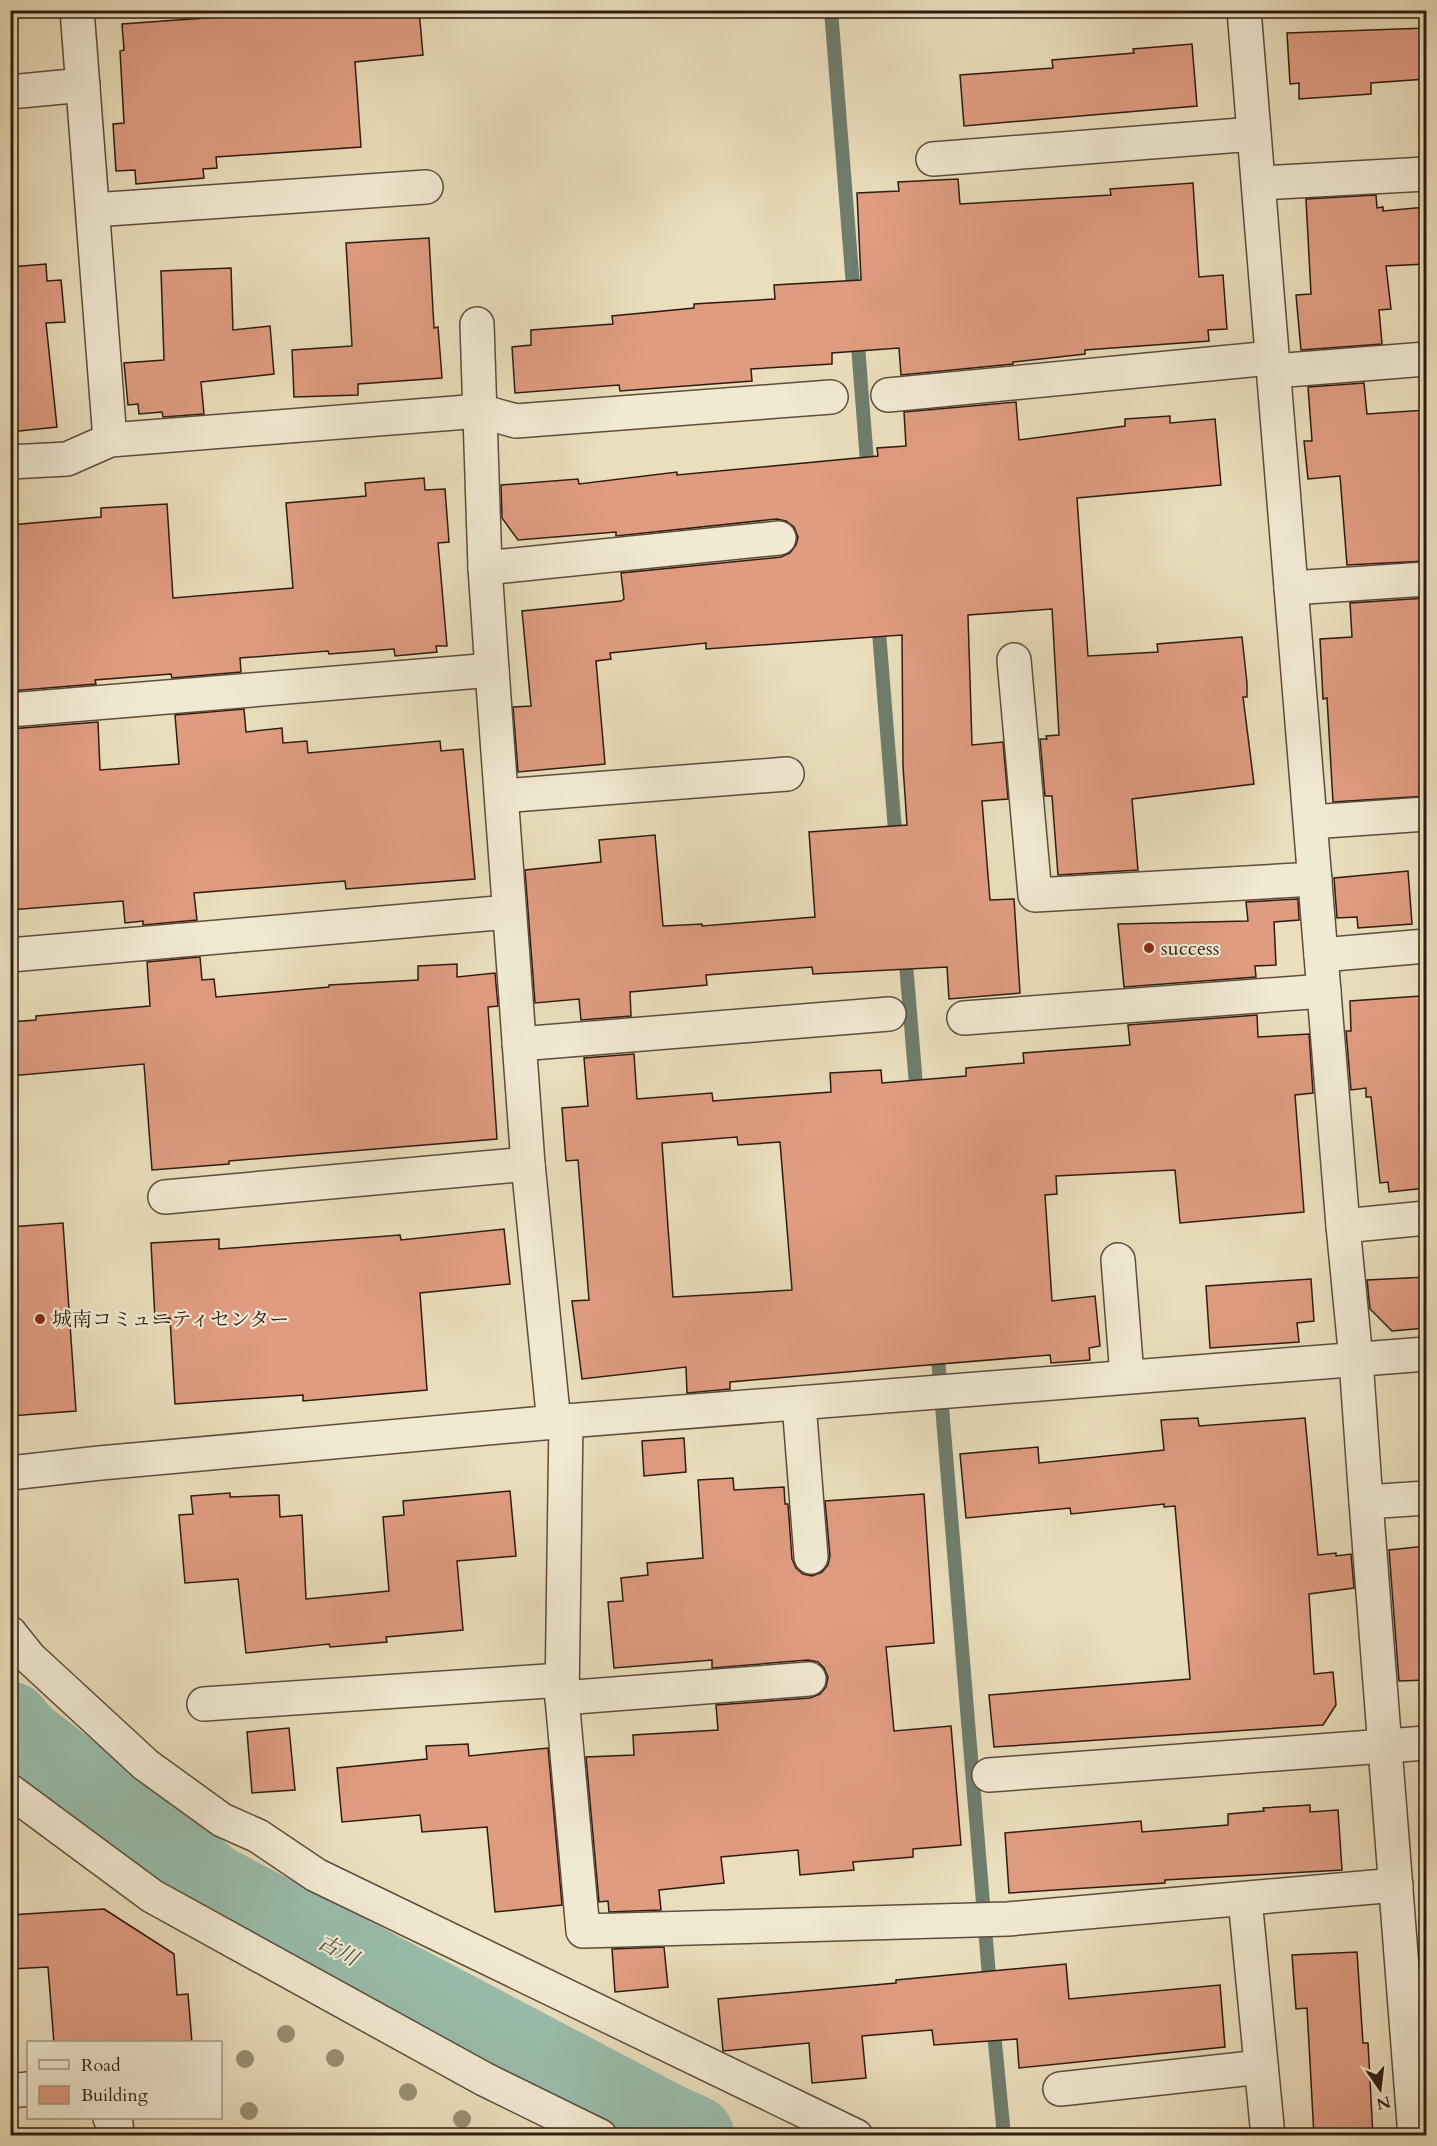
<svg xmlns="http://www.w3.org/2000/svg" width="1437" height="2146" font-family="Cardo,'Noto Serif JP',serif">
<rect width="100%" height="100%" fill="#eadebc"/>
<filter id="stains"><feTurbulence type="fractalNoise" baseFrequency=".00333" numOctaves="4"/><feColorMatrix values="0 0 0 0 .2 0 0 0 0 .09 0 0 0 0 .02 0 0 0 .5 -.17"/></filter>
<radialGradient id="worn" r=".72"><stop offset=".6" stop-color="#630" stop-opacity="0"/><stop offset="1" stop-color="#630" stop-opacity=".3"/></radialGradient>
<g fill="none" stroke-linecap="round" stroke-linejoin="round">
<g stroke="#6f7d6d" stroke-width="14">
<polyline points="831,10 854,299"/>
<polyline points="857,333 868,475"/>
<polyline points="878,620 896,843"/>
<polyline points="905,952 917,1097"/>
<polyline points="937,1346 990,1988"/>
<polyline points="993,2022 1004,2136"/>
</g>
<polyline stroke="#99bdab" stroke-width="81" points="10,1722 21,1736 214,1885 664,2122 694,2136"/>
</g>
<g fill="#e09c81" stroke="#2f1c11" stroke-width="1.5" fill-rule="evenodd">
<polygon points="232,10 419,10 423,55 355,62 361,147 216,157 217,168 203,169 204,178 136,184 135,170 116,171 113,124 124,123 120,51 124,50 122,24 233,16"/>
<polygon points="1426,28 1426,79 1371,83 1371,94 1299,99 1299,83 1290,84 1287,33"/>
<polygon points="1192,44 1197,106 964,126 960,75 1053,68 1052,60 1134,53 1133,49"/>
<polygon points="958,179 960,204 1111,195 1110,189 1193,183 1199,277 1223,275 1227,329 1208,330 1209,341 1085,350 1085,354 1013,362 1013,364 901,375 899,348 832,353 832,364 751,369 752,381 620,391 619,385 515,393 512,347 531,345 531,330 613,324 612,316 694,308 694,304 775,299 774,285 861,280 857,193 899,191 898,182"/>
<polygon points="1376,195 1377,208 1383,207 1383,211 1426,207 1426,264 1386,266 1391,309 1379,310 1382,344 1301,350 1296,295 1311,294 1306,199"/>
<polygon points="429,238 434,328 438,327 442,378 358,384 358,395 294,397 292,350 352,346 346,243"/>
<polygon points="46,264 47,281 61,280 65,322 46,323 57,427 10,432 10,267"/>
<polygon points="231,268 233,330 270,326 274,374 201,382 204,414 163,417 162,412 139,414 138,404 128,405 124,363 164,360 161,271"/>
<polygon points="1364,383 1367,414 1426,410 1426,561 1347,565 1340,476 1308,479 1304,441 1312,441 1308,387"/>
<polygon points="1016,402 1019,440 1125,426 1125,419 1170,416 1170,423 1215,419 1221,485 1077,498 1088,656 1158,652 1157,644 1242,637 1247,683 1247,697 1243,697 1254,784 1132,799 1138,870 1058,875 1052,796 1045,796 1040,739 1047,739 1046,736 1059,735 1052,609 968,615 972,745 1003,742 1008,799 982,801 990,900 1014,899 1020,993 949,999 947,967 813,974 812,967 706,975 707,985 630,992 631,1016 581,1020 579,999 535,1003 525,870 601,862 599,840 655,835 663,926 702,924 702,926 815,917 809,832 907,825 903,766 902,635 706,649 706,643 610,653 611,659 596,661 605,764 518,772 513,707 531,706 522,611 621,601 624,599 621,573 781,557 790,553 796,545 798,537 794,527 786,521 777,519 616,536 616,532 518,540 502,518 501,485 578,479 579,484 677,472 677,475 878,456 877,448 906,446 904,412"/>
<polygon points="424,478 425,490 445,489 449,542 438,543 447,646 436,646 437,652 395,656 394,649 329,654 328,651 240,658 241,672 172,678 171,674 95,680 96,684 10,691 10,525 101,517 101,508 167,504 173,598 293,588 286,503 366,496 365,483"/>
<polygon points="1426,598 1426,796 1333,802 1327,698 1323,699 1320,639 1352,637 1350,603"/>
<polygon points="244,709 246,732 282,728 283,743 307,741 308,753 440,741 441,751 463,749 475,879 346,889 345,881 194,893 197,920 143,925 143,921 125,923 123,901 10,910 10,729 98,722 100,770 179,764 175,715"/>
<polygon points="1408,871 1412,924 1358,928 1357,917 1337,918 1334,878"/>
<polygon points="1298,899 1299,920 1274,922 1276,965 1255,966 1256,977 1124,987 1118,924 1248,921 1246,902"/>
<polygon points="200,957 202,980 214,979 216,997 329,987 329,985 418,980 418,966 457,964 457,977 495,973 498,1006 488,1007 497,1139 229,1161 229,1164 152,1170 144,1064 10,1076 10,1022 36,1020 36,1016 150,1006 147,962"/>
<polygon points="1420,996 1423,1052 1426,1052 1426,1188 1389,1192 1388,1182 1380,1183 1371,1097 1366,1097 1366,1088 1351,1090 1346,1031 1351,1031 1350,1001"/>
<path d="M1257,1015l1,22 51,-3 4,59 -18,2 9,117 -124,11 -5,-53 -119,6 1,18 -12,1 7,106 43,-5 5,50 -11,2 1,12 -39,3 -1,-8 -134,11 -186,16v7l-43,4 -1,-26 -104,12 -10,-78 17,-1 -11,-140 -12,1 -4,-53 26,-2 -4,-48 50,-4 3,45 75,-6 1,8 118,-9 -1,-19 51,-3 1,13 84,-7v-8l58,-5 -1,-10 107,-8 -2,-20zM737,1137l1,8 42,-3 12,148 -119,7 -11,-154z"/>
<polygon points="63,1223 76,1411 10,1416 10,1227"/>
<polygon points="504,1229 510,1284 420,1293 427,1390 303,1401 303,1395 175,1404 170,1318 155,1319 151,1243 219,1239 219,1249 400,1235 401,1240"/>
<polygon points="1426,1277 1426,1328 1392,1331 1370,1309 1367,1280"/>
<polygon points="1311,1279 1314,1321 1297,1323 1299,1342 1210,1348 1206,1286"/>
<polygon points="1198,1418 1199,1426 1305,1418 1318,1555 1336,1553 1336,1556 1351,1554 1354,1588 1309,1594 1314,1674 1333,1672 1336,1705 1323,1725 994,1747 989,1695 1190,1679 1175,1506 1164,1507 1164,1504 1071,1514 1070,1508 966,1518 960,1454 1038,1447 1039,1463 1164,1450 1161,1420"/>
<polygon points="684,1438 686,1472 644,1476 642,1441"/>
<polygon points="733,1478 734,1490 784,1487 785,1504 788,1504 792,1559 796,1568 803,1574 812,1576 822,1572 828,1565 830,1556 825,1501 924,1494 934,1643 886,1647 894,1731 951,1726 961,1845 913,1849 913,1857 853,1862 854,1870 800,1875 798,1850 721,1857 724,1883 659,1890 661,1910 609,1912 608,1901 599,1902 586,1757 634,1755 633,1735 718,1730 716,1705 810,1698 820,1694 826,1687 828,1677 824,1668 818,1662 808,1660 712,1668 712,1660 614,1668 608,1602 623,1601 621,1578 648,1575 647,1563 703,1558 698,1480"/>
<polygon points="510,1491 516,1556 457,1561 463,1630 386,1637 387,1642 330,1647 329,1644 246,1653 238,1579 185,1583 179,1515 193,1514 191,1496 230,1493 230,1497 279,1495 280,1517 302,1515 306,1599 389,1591 383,1517 404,1515 403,1501"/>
<polygon points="1426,1546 1426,1680 1399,1681 1389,1550"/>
<polygon points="289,1728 295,1790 252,1793 247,1732"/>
<polygon points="468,1744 469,1756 548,1748 562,1905 495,1912 487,1827 422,1832 420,1815 342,1822 337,1768 427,1759 426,1746"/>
<polygon points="1310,1805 1310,1812 1338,1810 1342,1870 1165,1880 1165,1883 1009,1893 1005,1833 1141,1821 1142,1832 1228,1825 1228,1814 1264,1811 1263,1808"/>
<polygon points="104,1909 174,1954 177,1995 188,1994 192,2043 54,2043 48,1967 10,1969 10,1915"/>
<polygon points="664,1947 668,1987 615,1992 612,1949"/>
<polygon points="1357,1952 1363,2043 1368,2043 1373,2136 1314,2136 1307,2008 1296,2009 1292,1955"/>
<polygon points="1066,1964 1069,1999 1220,1985 1225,2047 1019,2068 1017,2039 934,2045 932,2030 862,2036 866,2078 812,2083 809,2043 723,2051 718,1999 896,1983 896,1980"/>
</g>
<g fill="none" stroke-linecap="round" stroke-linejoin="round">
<g stroke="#5e4c3c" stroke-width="36">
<g id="minor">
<polyline points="77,10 110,440"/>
<polyline points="1244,10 1343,1226 1356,1360 1366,1502 1415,2136"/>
<polyline points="10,92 83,85"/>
<polyline points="933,159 1254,134"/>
<polyline points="1259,183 1426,174"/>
<polyline points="93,210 426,187"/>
<polyline points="477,324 485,568 492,670 528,1164 554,1423"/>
<polyline points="1274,371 1426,359"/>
<polyline points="888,395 1272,358"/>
<polyline points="10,462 67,459 110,440 480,411 516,421 831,397"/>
<polyline points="485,568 779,538"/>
<polyline points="1291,588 1426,579"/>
<polyline points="1014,660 1035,895 1315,879"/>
<polyline points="10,710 492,670"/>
<polyline points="502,796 787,774"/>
<polyline points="1311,822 1426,814"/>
<polyline points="10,955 509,912"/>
<polyline points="1321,955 1426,946"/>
<polyline points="964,1018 1324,991"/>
<polyline points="519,1044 889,1014"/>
<polyline points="165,1197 528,1164"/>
<polyline points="1343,1226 1426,1218"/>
<polyline points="1118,1260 1127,1376"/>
<polyline points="799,1403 811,1557"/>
<polyline points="566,1421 562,1698 809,1679"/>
<polyline points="10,1473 100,1463 566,1421 1426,1354"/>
<polyline points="1366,1502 1426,1498"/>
<polyline points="10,1633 30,1658 146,1765 222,1820 258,1836 316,1875 856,2136"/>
<polyline points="562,1698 583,1931 1008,1919 1396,1885"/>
<polyline points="204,1704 562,1680"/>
<polyline points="989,1775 1426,1743"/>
<polyline points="10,1791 152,1896 484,2079 600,2136"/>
<polyline points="1245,1899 1268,2136"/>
<polyline points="1060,2089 1261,2067"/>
<polyline points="10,2091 28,2089"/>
<polyline points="110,2118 116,2123 117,2136"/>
</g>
</g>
<use href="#minor" stroke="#f1ead3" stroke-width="33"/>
</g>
<g fill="#998f73">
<circle cx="286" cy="2034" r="9"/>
<circle cx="335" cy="2058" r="9"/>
<circle cx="245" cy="2059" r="9"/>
<circle cx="408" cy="2092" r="9"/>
<circle cx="249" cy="2111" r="9"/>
<circle cx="462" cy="2119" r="9"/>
</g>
<g fill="#8f2418" stroke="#f1ead3" stroke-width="2">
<circle cx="1149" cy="948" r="6"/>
<circle cx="40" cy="1319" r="6"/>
</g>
<g text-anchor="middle" stroke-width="4.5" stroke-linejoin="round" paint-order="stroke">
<g font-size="20" fill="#2f1c11" stroke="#f1ead3" text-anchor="start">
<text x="1161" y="955">success</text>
<text x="52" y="1326">城南コミュニティセンター</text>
</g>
<g font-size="21" font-style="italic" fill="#4f4c3f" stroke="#f1ead3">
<text transform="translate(338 1950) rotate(28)" y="7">古川</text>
</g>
</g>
<rect width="1437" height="2146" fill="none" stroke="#eadebc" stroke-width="36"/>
<rect x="12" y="12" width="1413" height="2122" fill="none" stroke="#2f1c11" stroke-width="3"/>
<rect x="18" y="18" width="1401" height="2110" fill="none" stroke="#2f1c11" stroke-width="1.5"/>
<rect x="27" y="2041" width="195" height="78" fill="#f1ead3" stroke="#a39885" stroke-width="1.5"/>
<rect x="39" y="2060" width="30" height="9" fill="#f1ead3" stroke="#a39885" stroke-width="1.5"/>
<text x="81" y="2071" font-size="18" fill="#2f1c11">Road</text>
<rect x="39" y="2086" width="30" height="18" fill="#e09c81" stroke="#a39885" stroke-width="1.5"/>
<text x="81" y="2101" font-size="18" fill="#2f1c11">Building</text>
<g transform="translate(1380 2089) rotate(166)" stroke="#f1ead3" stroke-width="4.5" paint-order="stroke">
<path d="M0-4.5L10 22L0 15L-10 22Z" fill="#2f1c11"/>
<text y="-9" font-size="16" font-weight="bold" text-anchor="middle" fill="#2f1c11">N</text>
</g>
<rect width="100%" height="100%" filter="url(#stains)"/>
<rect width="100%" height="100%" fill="url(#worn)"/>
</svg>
